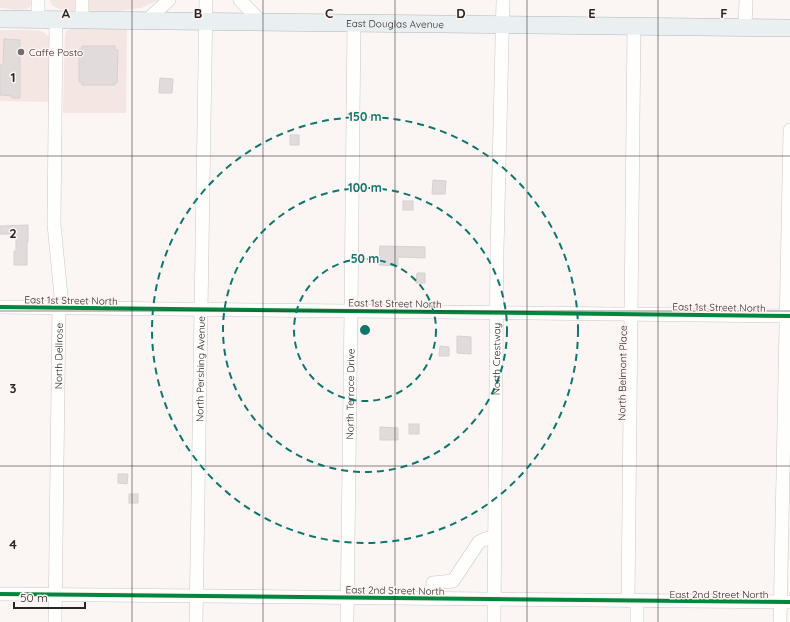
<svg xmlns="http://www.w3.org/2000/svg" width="790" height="622" font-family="Quicksand,sans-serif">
<rect width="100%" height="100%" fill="#fbf5f4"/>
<g fill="#f4e6e2">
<polygon points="0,0 32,0 30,7 26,9 20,10 0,8"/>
<polygon points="50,0 159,0 141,8 117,11 63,10 57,8 52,5"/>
<polygon points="71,29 127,29 126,113 63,113 65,36 66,31"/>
<polygon points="0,30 27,30 41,31 46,34 51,40 51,102 0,101"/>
</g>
<g fill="#e1dcdb" stroke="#d6d1d0">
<polygon points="4,39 20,40 20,98 12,98 12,96 0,95 0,65 3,65"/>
<polygon points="82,46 115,46 115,50 118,50 117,83 114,83 115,85 82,85 82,82 79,82 79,49 82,49"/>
<polygon points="160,78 173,79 172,93 159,93"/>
<rect x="290" y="135" width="9" height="10"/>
<polygon points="433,180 446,181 445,194 432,194"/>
<rect x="403" y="201" width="10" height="9"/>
<polygon points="28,225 28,242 27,242 27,265 14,265 14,251 16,251 16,234 0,234 0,226"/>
<polygon points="380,246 425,247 425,258 398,257 398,266 379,265"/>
<polygon points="417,273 425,273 425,283 416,283"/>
<polygon points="457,336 471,337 471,354 457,353"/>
<polygon points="440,346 449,347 449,356 439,356"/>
<rect x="409" y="424" width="10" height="10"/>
<polygon points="380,427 398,428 398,440 380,440"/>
<polygon points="118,474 128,474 127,484 118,483"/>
<rect x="129" y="494" width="9" height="9"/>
</g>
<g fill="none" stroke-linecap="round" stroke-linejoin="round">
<g stroke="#ccc7c6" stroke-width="14">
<g id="minor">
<polyline points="82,0 82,20"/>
<polyline points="240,0 261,22"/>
<polyline points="38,19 38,0"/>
<polyline points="147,20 169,0"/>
<polyline points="745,27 746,0"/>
<polyline points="0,307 790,316"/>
<polyline points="0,594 790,602"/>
<polyline points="431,599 433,583 453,581 479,542 483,540 495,536"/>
<polyline points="628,601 634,26"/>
<path id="s1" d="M55,622l4,-315 2,-11 -7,-72 2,-204"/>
<path id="s2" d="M196,622l10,-622"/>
<path id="s3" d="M347,622l4,-312 3,-288"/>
<path id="s4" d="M494,622l3,-372 6,-250"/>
<polyline points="637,622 637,601"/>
<polyline points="780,622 790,130"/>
</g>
</g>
<g stroke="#afb8ba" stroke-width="18">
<g id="major">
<path id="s5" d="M0,19l790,9"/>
</g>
</g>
<use href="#minor" stroke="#fefefd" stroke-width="13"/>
<use href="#major" stroke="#eaf0f1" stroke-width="17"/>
<g stroke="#fef4f1" stroke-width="6">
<g id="cycleway">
<polyline points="0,307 790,316"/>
<polyline points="0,594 790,602"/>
</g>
</g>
<use href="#cycleway" stroke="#00873e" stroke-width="4"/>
</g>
<path fill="none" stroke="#2a2524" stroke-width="1" stroke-opacity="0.55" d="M132,0v622M263,0v622M395,0v622M527,0v622M658,0v622M0,156h790M0,311h790M0,466h790"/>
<g fill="none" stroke="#0f766e" stroke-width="2" stroke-dasharray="7 5">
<circle cx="365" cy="330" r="71"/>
<circle cx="365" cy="330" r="142"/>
<circle cx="365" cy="330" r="213"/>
</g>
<circle fill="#736e6d" stroke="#fef4f1" stroke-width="1.5" cx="21" cy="52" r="4"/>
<g text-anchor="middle" stroke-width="3" stroke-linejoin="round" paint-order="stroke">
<g font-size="10" fill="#2a2524" stroke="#fef4f1">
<text dy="4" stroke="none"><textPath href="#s5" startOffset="395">East Douglas Avenue</textPath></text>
<text transform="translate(71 300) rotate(1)" y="4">East 1st Street North</text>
<text transform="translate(395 303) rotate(1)" y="4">East 1st Street North</text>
<text transform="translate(719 307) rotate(1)" y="4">East 1st Street North</text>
<text dy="4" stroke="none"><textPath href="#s1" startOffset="266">North Dellrose</textPath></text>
<text dy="4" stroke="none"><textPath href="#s4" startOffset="263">North Crestway</textPath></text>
<text dy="4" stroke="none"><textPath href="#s2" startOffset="253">North Pershing Avenue</textPath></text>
<text transform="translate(622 373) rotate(-89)" y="4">North Belmont Place</text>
<text dy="4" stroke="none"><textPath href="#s3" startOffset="228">North Terrace Drive</textPath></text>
<text transform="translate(395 590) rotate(1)" y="4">East 2nd Street North</text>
<text x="719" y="598">East 2nd Street North</text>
</g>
<g font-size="10" fill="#2a2524" stroke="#fef4f1" text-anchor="start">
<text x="29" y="56">Caffe Posto</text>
</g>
</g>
<g font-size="13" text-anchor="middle" font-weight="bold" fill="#2a2524" stroke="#fef4f1" stroke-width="3" stroke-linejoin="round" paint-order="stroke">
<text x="66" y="18">A</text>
<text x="198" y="18">B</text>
<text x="329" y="18">C</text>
<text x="461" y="18">D</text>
<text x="592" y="18">E</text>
<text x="724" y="18">F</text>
<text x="13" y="82">1</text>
<text x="13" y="238">2</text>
<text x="13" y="393">3</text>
<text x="13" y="549">4</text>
</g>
<circle cx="365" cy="330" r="6" fill="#0f766e" stroke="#fef4f1" stroke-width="2"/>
<g font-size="12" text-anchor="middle" font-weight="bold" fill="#0f766e" stroke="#fef4f1" stroke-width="3" stroke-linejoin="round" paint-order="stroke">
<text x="365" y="121">150 m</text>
<text x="365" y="192">100 m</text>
<text x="365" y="263">50 m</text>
</g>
<path d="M14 602v6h71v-6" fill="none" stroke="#2a2524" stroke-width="2"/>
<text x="20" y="602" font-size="12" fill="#2a2524" stroke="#fef4f1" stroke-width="3" paint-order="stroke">50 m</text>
</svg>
